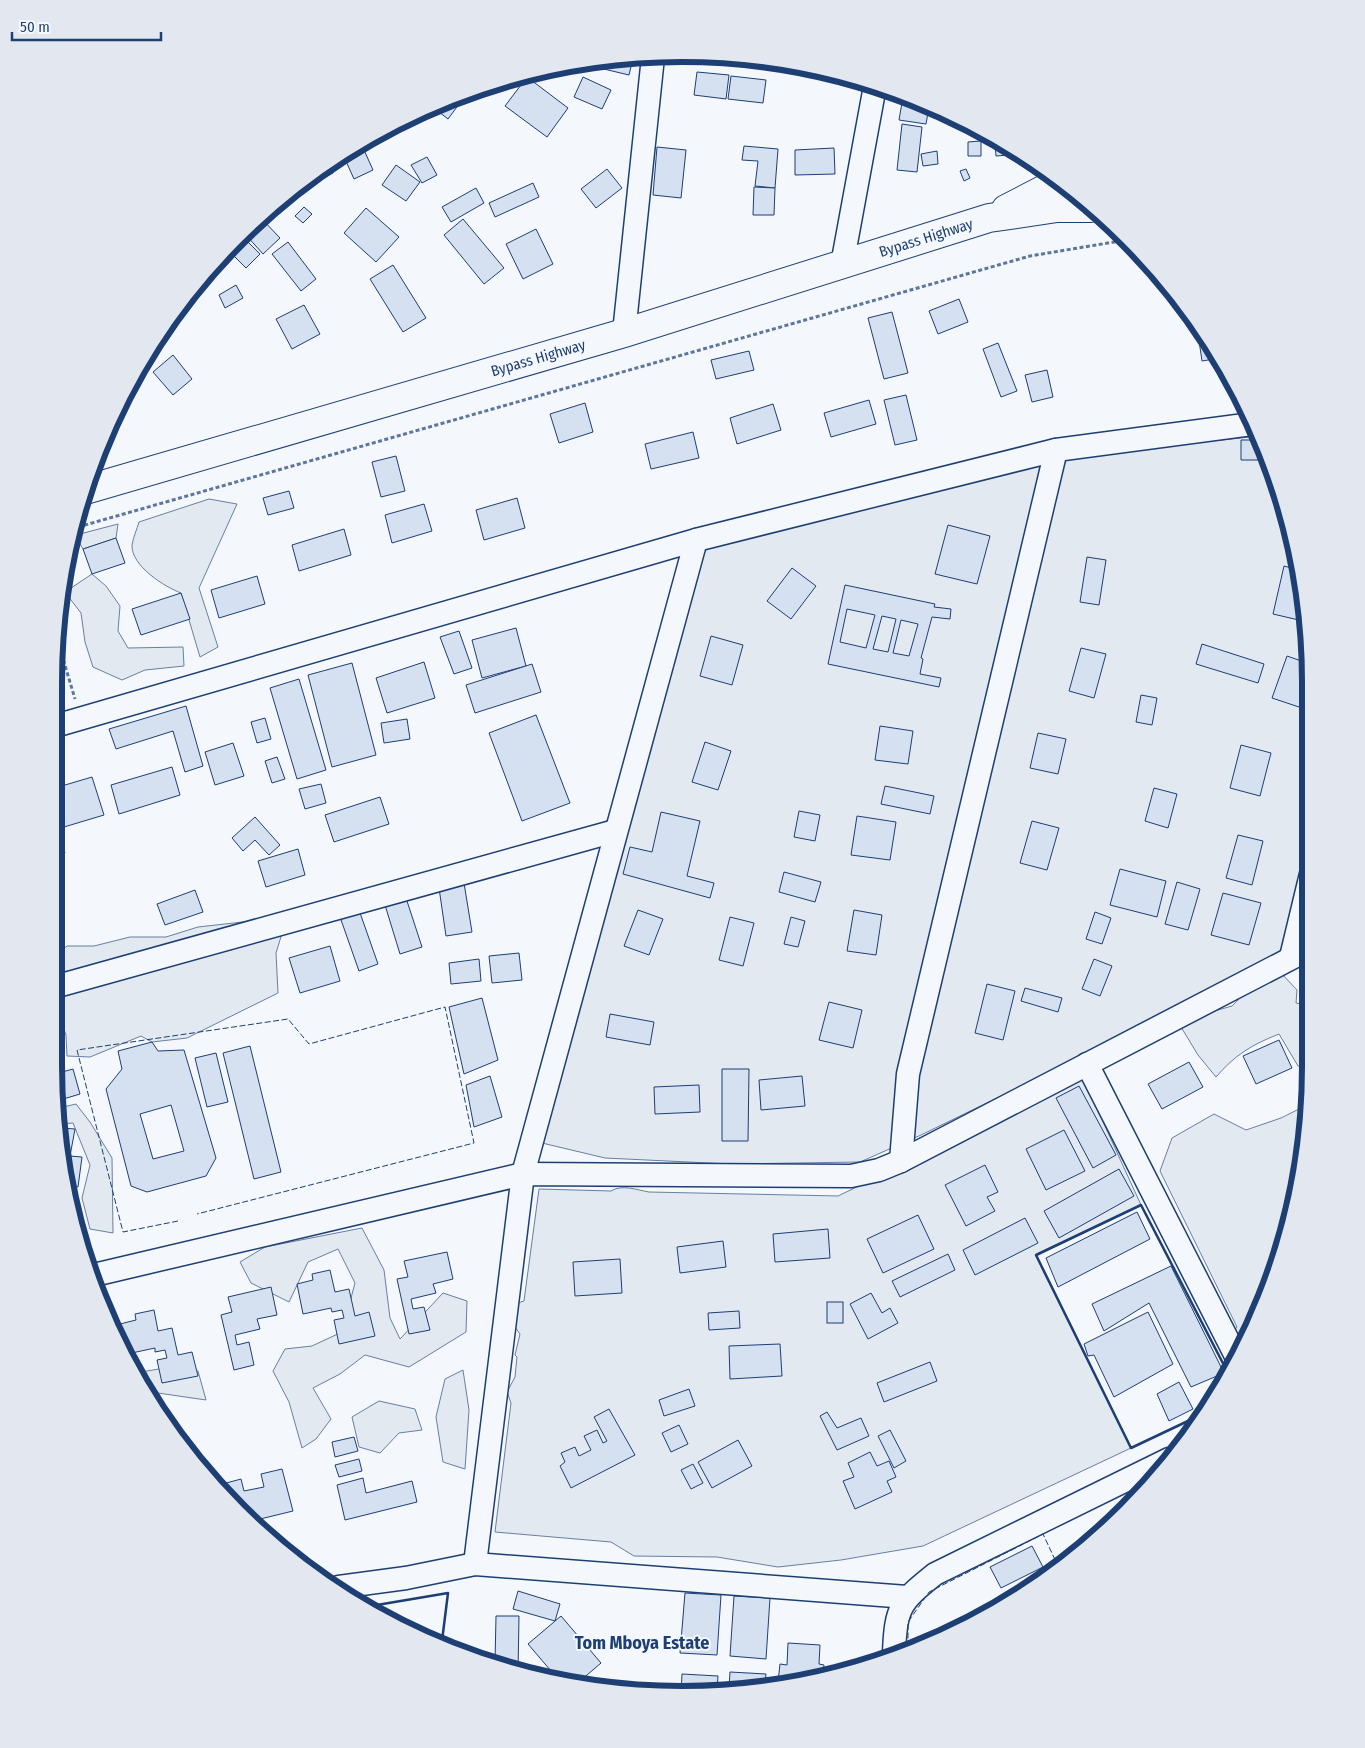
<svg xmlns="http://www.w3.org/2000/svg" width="1365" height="1748" font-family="'Fira Sans Condensed',sans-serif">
<rect width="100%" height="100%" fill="#f4f7fb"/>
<g fill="#e3e9f0" stroke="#687fa3">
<polygon points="1258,436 1278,481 1310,641 1311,945 921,1135 860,1162 730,1164 605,1158 542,1143 702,546 1066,457"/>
<path d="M209,499l28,5 -38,84 19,59 -18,10 -19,-64c-16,-6 -50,-27 -49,-48 1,-7 5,-16 7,-23z"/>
<polygon points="118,524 116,538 83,549 76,537 76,535"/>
<polygon points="92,574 106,586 120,606 118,631 128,648 183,647 184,666 145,670 122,680 93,667 85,642 81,613 65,592"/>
<polygon points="287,917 276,953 278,993 187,1038 152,1042 141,1036 90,1057 67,1056 66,1035 54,1001 54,957 67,946 94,946 130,937 166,937 198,927"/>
<path d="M1281,973l16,17 -1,13 15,3v61l-13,-1 -19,-32c-28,11 -44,21 -63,43l-18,-22 -17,-28 30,-15 21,-6 13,-13z"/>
<path d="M1083,1078l58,127 -105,51 95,192 -208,98 -82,14 -63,7 -61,-10 -83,-1 -23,-14 -116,-10 16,-129 -4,-11 8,-15 2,-20 -2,-2 5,-21 -8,-11 6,-20 6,-2 15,-112 72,2c11,-7 26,-1 38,1l189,4z"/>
<polygon points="76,1104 90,1122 112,1158 113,1233 90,1229 82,1198 90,1165 73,1123 61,1124 59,1108"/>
<polygon points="1307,1105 1299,1188 1263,1306 1239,1351 1233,1332 1237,1327 1160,1171 1172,1138 1214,1114 1246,1130 1281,1118"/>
<polygon points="362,1228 384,1270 390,1318 400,1339 443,1293 467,1301 466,1332 409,1367 365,1355 340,1374 313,1388 331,1419 316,1439 302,1448 289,1402 273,1371 285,1349 312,1346 342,1332 355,1283 338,1249 308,1262 289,1302 251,1283 240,1262 265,1247"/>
<polygon points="165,1368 198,1371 206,1400 158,1393 152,1398 135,1373"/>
<polygon points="463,1370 469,1410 465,1469 443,1462 436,1417 445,1379"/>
<polygon points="379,1401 415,1409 422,1430 399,1433 380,1453 359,1447 352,1417"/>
</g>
<g fill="#d5e0f0" stroke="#1d3f73" fill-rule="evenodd">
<polygon points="633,58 629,75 587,65 588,62 600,59"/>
<polygon points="697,72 729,75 726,99 694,95"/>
<polygon points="731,76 766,80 763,103 728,99"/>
<polygon points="527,77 568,108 547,137 505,106"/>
<polygon points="583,77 611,90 602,109 574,97"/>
<polygon points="468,92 448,119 434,108"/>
<polygon points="903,97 929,107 926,124 899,120"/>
<polygon points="902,124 922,127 917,172 897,170"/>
<polygon points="981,141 981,156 968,156 968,142"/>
<polygon points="1000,143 1008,148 1009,155 996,156 995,144"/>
<polygon points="744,146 778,149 775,188 755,186 758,161 742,160"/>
<polygon points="657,147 686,150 681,198 653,195"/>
<polygon points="834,148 835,174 795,175 795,150"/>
<polygon points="364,150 373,170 354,179 345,159"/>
<polygon points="937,151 938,164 923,166 921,154"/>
<polygon points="427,157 437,175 422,183 411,165"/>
<polygon points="396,165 420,182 406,201 382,185"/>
<polygon points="330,166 333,173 299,190 298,188"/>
<polygon points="607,169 622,188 596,208 581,189"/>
<polygon points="966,169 970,178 964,181 960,171"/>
<polygon points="533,183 539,197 495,217 489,203"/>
<polygon points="754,187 775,188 774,215 753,215"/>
<polygon points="476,188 484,203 451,222 442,207"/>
<polygon points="304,207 312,214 303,223 295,216"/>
<polygon points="366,208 399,237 376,262 344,233"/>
<polygon points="261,218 280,238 263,254 245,234"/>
<polygon points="463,219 504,268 484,284 444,235"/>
<polygon points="536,229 553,264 523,279 506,244"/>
<polygon points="243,237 260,254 246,268 229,251"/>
<polygon points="288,242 316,279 301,291 272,254"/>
<polygon points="393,265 426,318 403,332 370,279"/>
<polygon points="236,285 243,298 225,308 219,295"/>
<polygon points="959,299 968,322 938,334 929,311"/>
<polygon points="183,301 185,302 175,320 172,318"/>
<polygon points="304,305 320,334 292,349 276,319"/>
<polygon points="892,312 908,373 884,379 868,318"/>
<polygon points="1197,327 1220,358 1202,361"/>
<polygon points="998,343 1017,391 1001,397 983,349"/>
<polygon points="749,351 754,370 716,379 711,360"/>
<polygon points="173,355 192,379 173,395 153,372"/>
<polygon points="1047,370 1053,397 1032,402 1025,375"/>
<polygon points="906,395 917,440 895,445 884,400"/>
<polygon points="869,400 876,424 831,437 824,413"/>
<polygon points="585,403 593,432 559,443 550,414"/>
<polygon points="773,404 781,430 737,444 730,418"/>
<polygon points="693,432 699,458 651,469 645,444"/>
<polygon points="1241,440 1260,440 1269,460 1241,460"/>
<polygon points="396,456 405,491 381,497 372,462"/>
<polygon points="289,491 294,508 268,515 263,498"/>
<polygon points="517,498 525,528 484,540 476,510"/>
<polygon points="424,504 432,531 392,543 385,515"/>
<polygon points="948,525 990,536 977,584 935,574"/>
<polygon points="344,529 351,555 299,571 292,545"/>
<polygon points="116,538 125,563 92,574 83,549"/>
<polygon points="1087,557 1106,560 1099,605 1080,602"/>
<polygon points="1284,566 1295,569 1305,615 1303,621 1273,614"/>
<polygon points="792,568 816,586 791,619 767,601"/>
<polygon points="257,576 265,604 219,618 211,590"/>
<path d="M845,585l90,19 -1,3 17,2 -1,10 -18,-2 -11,41 2,1 -3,15 21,4 -2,9 -111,-23zM847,609l28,6 -9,33 -26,-6zM882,616l14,3 -8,33 -15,-3zM901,620l17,4 -9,32 -16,-3z"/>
<polygon points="181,593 190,619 141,635 132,609"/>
<polygon points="516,628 526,666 482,678 472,640"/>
<polygon points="459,631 472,668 454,674 440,637"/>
<polygon points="711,636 743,645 732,685 700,676"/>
<polygon points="1202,644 1264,664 1258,683 1196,664"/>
<polygon points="1081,648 1106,654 1094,698 1069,691"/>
<polygon points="1287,656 1310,664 1310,678 1299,707 1272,698"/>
<polygon points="424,662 435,698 387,713 376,678"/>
<polygon points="352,663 376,755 332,767 308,675"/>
<polygon points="532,664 541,692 475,713 466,685"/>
<polygon points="299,679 326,770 297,779 270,688"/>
<polygon points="1141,695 1157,698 1152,725 1136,722"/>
<polygon points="186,706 203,766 185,772 173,731 116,749 109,729"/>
<polygon points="536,715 570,803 522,821 489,733"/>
<polygon points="265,718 271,739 257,743 251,722"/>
<polygon points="407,719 410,739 384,743 381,723"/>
<polygon points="880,726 913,731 908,764 875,760"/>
<polygon points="1038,733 1066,739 1058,774 1030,768"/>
<polygon points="705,742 731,751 718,790 692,782"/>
<polygon points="233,743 244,776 215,785 205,752"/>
<polygon points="1241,745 1271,753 1260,796 1230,788"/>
<polygon points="277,757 285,779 272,783 265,761"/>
<polygon points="172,767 180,795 119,814 111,785"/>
<polygon points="92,777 104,815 54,830 55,788"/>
<polygon points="321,784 326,803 305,809 299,789"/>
<polygon points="885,786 934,796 930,814 881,804"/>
<polygon points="1154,788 1177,794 1168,828 1145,821"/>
<polygon points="380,797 389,824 334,842 325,815"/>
<polygon points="799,811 820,815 815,841 794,837"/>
<polygon points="661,812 700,821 687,876 714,883 710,898 623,874 630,847 652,852"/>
<polygon points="857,816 896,822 890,860 851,855"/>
<polygon points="255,817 280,845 269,855 255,840 243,851 232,838"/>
<polygon points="1032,821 1059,828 1047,870 1020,863"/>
<polygon points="59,835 65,853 54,857 54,836"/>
<polygon points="1238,835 1263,841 1252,885 1226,878"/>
<polygon points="298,849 305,875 266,887 258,861"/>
<polygon points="1120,869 1166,881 1157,917 1110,905"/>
<polygon points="784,872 821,882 815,902 779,892"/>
<polygon points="1177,882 1200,889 1188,930 1165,924"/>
<polygon points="464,883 472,932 446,936 439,888"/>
<polygon points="195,890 203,912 165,925 157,904"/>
<polygon points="1223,893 1261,903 1249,945 1211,935"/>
<polygon points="406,898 422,947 400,954 385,905"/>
<polygon points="359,910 378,964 359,971 340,917"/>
<polygon points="638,910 663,919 649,955 624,946"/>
<polygon points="854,910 882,915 876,955 847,951"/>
<polygon points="1095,912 1111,918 1102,944 1086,939"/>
<polygon points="730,917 754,923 743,966 719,960"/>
<polygon points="791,917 805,921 798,947 784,944"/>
<polygon points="330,946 340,981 300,993 289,958"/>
<polygon points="519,953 522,980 492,983 489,956"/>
<polygon points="479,959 481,981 451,984 449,963"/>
<polygon points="1094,959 1112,966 1100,996 1082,989"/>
<polygon points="1311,975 1311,994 1303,979"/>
<polygon points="987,984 1015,991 1003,1040 975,1033"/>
<polygon points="1025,988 1062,998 1058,1012 1021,1001"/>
<polygon points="482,998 498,1060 464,1074 449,1007"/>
<polygon points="829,1002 862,1010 853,1048 819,1040"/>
<polygon points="54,1012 62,1039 54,1042"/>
<polygon points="610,1014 654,1022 650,1045 606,1037"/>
<polygon points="1279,1040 1292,1068 1256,1084 1243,1056"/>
<path d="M152,1042l6,9 26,-1 32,108 -10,18 -59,16 -16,-6 -25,-97 16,-20 -4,-18zM171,1105l13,46 -31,8 -13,-45z"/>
<polygon points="250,1046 281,1172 254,1179 223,1053"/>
<polygon points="216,1053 228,1102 207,1107 195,1058"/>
<polygon points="1189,1062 1203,1087 1162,1109 1148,1084"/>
<polygon points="73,1069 80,1094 60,1100 55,1074"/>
<polygon points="722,1069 749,1069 748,1141 722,1141"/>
<polygon points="490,1076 502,1117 474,1127 466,1085"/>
<polygon points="802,1076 805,1106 761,1110 759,1080"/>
<polygon points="699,1085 700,1112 655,1114 654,1087"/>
<polygon points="1079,1086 1116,1155 1093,1168 1056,1098"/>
<polygon points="62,1128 75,1129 70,1156 82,1157 78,1187 70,1186"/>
<polygon points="1064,1130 1085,1171 1046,1190 1026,1149"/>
<polygon points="985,1165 998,1192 987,1197 995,1211 966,1226 945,1185"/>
<polygon points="1119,1169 1134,1196 1059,1238 1044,1211"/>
<polygon points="1137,1212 1150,1239 1058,1287 1046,1258"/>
<polygon points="918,1215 934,1249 883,1273 867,1239"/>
<polygon points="1025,1218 1038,1243 975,1275 963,1250"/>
<polygon points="828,1229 830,1258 775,1262 773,1234"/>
<polygon points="723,1241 726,1267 680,1273 677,1247"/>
<polygon points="447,1252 453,1279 433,1284 436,1293 411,1299 413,1309 424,1307 430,1330 409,1334 397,1279 408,1277 404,1261"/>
<polygon points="948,1254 955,1270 900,1297 892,1281"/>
<polygon points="620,1259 622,1293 575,1296 573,1262"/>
<polygon points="1171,1266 1224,1373 1191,1387 1149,1303 1104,1331 1092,1304"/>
<polygon points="330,1270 335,1292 349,1289 355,1316 369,1312 375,1336 339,1344 334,1320 344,1318 342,1310 332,1312 331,1308 303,1314 297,1284 313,1280 312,1274"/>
<polygon points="271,1287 277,1315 257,1319 260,1329 235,1335 237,1345 249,1342 254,1365 234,1370 221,1315 232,1312 228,1297"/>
<polygon points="871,1293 882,1313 890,1308 898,1323 868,1339 850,1304"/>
<rect x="827" y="1302" width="16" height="21"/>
<polygon points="154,1310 158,1331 172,1328 178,1355 192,1352 198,1376 162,1383 157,1360 167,1358 165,1350 155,1352 155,1348 127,1354 120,1324 136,1320 135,1314"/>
<polygon points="739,1311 740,1328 709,1330 708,1313"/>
<polygon points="1148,1312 1173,1364 1114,1397 1094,1355 1088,1356 1084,1344"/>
<polygon points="780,1344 782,1376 730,1379 729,1346"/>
<polygon points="930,1362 937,1381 884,1402 877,1383"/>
<polygon points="1179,1382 1193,1409 1169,1421 1157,1394"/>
<polygon points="689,1389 695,1406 664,1416 659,1400"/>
<polygon points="609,1409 635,1455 571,1488 560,1466 565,1462 561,1453 575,1447 579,1456 591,1450 584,1436 597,1430 603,1443 607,1441 594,1417"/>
<polygon points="827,1412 837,1428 861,1418 869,1436 837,1450 820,1416"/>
<polygon points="679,1425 688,1444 671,1452 662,1433"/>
<polygon points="890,1430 906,1461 894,1468 878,1436"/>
<polygon points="354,1437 358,1451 335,1457 332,1442"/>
<polygon points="738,1440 752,1466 712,1488 698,1462"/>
<polygon points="870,1452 877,1466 889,1461 896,1477 887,1481 892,1492 855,1509 843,1481 854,1477 848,1463"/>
<polygon points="359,1459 362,1471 339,1477 335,1465"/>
<polygon points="693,1464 703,1483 691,1489 681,1470"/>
<polygon points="282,1469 293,1511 252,1521 247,1510 241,1512 238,1510 219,1485 241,1479 244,1491 264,1487 261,1474"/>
<polygon points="363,1478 366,1493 412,1481 417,1502 345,1520 337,1485"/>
<polygon points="1032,1546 1043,1567 1001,1588 990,1567"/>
<polygon points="518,1591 560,1604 555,1621 513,1609"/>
<polygon points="685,1593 721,1595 717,1655 680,1653"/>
<polygon points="734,1596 770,1598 766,1659 730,1656"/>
<polygon points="496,1616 519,1616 518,1672 495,1663"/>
<polygon points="561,1616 601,1663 580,1681 557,1678 528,1644"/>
<polygon points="788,1643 820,1645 819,1664 824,1665 823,1676 778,1682 780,1664 787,1665"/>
<polygon points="730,1672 766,1674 765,1683 729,1688"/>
<polygon points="682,1674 718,1676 717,1690 681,1694"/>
</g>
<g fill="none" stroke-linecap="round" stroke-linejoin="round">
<g stroke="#1d3f73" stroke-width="25">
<g id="minor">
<polyline points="842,265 875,86"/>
<polyline points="624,333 653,57"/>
<polyline points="55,726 696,540 1056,450 1252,424"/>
<polyline points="1291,957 1311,874"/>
<polyline points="54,987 615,831"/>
<polyline points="1087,1064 1236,1356"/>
<polyline points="901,1161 908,1074 1056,450"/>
<polyline points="94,1275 523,1174 851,1176 879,1170 901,1161 1311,948"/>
<polyline points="475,1564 523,1174 696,540"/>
<polyline points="339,1587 406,1578 475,1564 907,1597"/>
<path d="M894,1652c2,-45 6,-50 41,-78l234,-115"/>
</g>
</g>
<g stroke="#1d3f73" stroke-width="30">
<g id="major">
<polyline points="1006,209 1060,181"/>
<path id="s1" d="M85,490l539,-157 365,-115 68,-10 21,-11"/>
</g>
</g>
<g stroke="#1d3f73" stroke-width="30">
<polyline id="highway" points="1057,208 1091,208"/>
</g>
<g stroke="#5e769c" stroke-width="3" stroke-dasharray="4 2.5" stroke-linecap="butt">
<polyline points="78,527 1030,256 1126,240"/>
<polyline points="56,635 75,699"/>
</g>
<use href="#minor" stroke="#f4f7fb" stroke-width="22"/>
<use href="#major" stroke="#f4f7fb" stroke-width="28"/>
<use href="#highway" stroke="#f4f7fb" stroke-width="28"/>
<g stroke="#1d3f73" stroke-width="1" stroke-dasharray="6 2.5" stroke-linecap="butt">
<polyline points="178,1221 123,1232 77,1050 288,1019 309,1044 445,1007 474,1143 197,1214"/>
<polyline points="908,1647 908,1622 929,1592 1043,1534 1057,1564"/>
</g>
<g stroke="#1d3f73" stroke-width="2.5">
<polyline points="1207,1412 1131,1448 1036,1255 1141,1205 1228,1373"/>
<polyline points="365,1607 448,1593 442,1641"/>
</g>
</g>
<g text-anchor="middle" stroke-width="4" stroke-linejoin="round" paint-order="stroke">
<g font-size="15" fill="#1d3f73" stroke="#f4f7fb">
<text dy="5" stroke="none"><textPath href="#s1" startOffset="878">Bypass Highway</textPath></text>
<text dy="5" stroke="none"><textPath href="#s1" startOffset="472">Bypass Highway</textPath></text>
</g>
<g font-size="18" font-weight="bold" fill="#1d3f73" stroke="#f4f7fb">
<text x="642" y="1649">Tom Mboya Estate</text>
</g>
</g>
<path d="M0 0H1365V1748H0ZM682 62H682A620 620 0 0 1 1302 682V1066A620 620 0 0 1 682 1686H682A620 620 0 0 1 62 1066V682A620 620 0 0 1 682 62Z" fill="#e3e8f0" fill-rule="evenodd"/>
<path fill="none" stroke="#1d3f73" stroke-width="6" d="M682 62H682A620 620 0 0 1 1302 682V1066A620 620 0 0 1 682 1686H682A620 620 0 0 1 62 1066V682A620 620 0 0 1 682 62Z"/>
<path d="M12 32v8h149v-8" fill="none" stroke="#1d3f73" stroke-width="2.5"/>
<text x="20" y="32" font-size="15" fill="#1d3f73" stroke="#f4f7fb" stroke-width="4" paint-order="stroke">50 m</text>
</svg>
